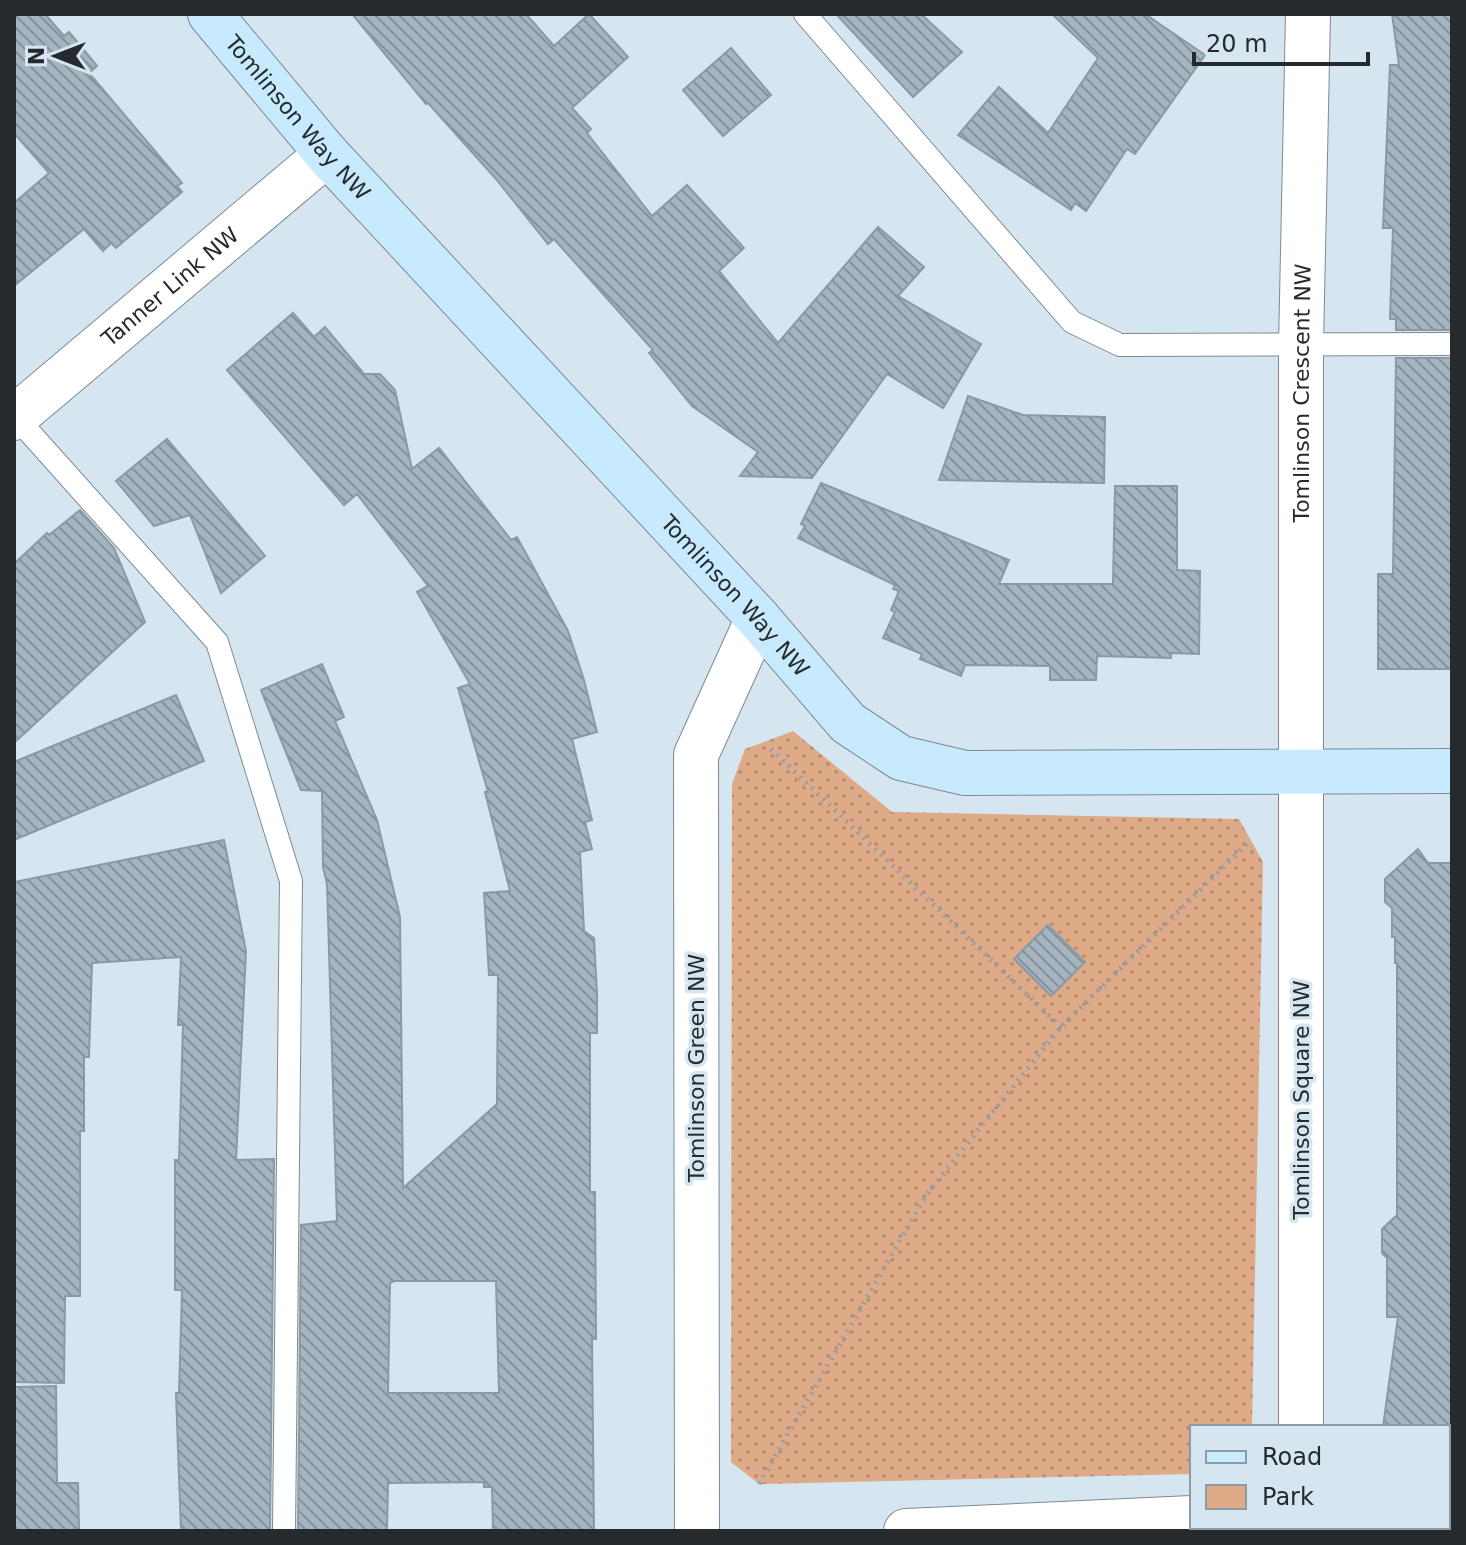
<svg xmlns="http://www.w3.org/2000/svg" width="1466" height="1545" font-family="'DejaVu Sans',sans-serif">
<defs>
<pattern id="green-dots" width="8" height="8" patternUnits="userSpaceOnUse" patternTransform="scale(2)"><rect width="8" height="8" fill="#dfaa88"/><path d="M2 2h.1M6 6h.1" fill="none" stroke="#b58b70" stroke-width="1.8" stroke-linecap="round"/></pattern>
<pattern id="building-back-hatch" width="6" height="6" patternUnits="userSpaceOnUse" patternTransform="scale(2)"><rect width="6" height="6" fill="#a5b5bf"/><path d="M-1 5l2 2M0 0l6 6M5-1l2 2" fill="none" stroke="#86939c"/></pattern>
</defs>
<rect width="100%" height="100%" fill="#d6e6f1"/>
<polygon fill="url(#green-dots)" points="793,731 892,812 1239,819 1263,862 1252,1427 1192,1427 1192,1474 759,1484 731,1462 732,784 745,749"/>
<g fill="url(#building-back-hatch)" stroke="#8b99a4" stroke-width="2" fill-rule="evenodd">
<polygon points="14,14 45,14 64,36 69,32 97,66 89,73 182,183 177,186 182,192 116,248 111,243 103,251 84,229 14,286 14,203 49,173 14,133"/>
<polygon points="352,14 526,14 554,46 589,14 628,57 572,108 591,129 587,133 652,216 687,185 744,248 719,271 778,343 878,227 924,267 898,296 981,344 943,408 887,374 812,478 740,476 758,452 692,406 649,353 653,350 554,239 548,244 496,179 428,103 426,104"/>
<polygon points="836,14 921,14 962,52 913,97"/>
<polygon points="1052,14 1145,14 1205,55 1135,154 1127,149 1086,211 1075,203 1071,210 958,135 999,87 1048,133 1098,58"/>
<polygon points="1392,14 1452,14 1452,330 1396,330 1396,319 1390,319 1393,228 1383,228 1390,65 1399,65"/>
<polygon points="731,48 771,95 723,136 683,90"/>
<path d="M293,313l21,24 11,-10 39,47h16l15,16 17,79 27,-21 72,92 6,-3 51,94 16,49 13,52 -25,7 20,81 -7,2 7,27 -12,3 4,79 10,7 3,56v39h-7v159h5l1,147h-4l2,192h-101l-1,-44h-8v-5l-96,1 -1,48h-89l3,-306 36,-4 -10,-337 -4,-17 -1,-76 -21,-1 -40,-100 61,-26 22,53 -9,4 42,99 23,97 3,271 94,-84 1,-129h-9l-5,-82 26,-2 -25,-99h3l-30,-104 12,-4 -53,-92 11,-6 -71,-92 -13,11 -117,-135zM394,1281h102l3,112h-111l2,-110z"/>
<polygon points="1396,358 1452,358 1452,669 1378,669 1378,574 1393,574"/>
<polygon points="968,396 1023,415 1105,417 1104,483 939,480"/>
<polygon points="167,439 265,556 221,593 190,515 154,526 116,481"/>
<polygon points="821,483 1009,560 999,584 1113,584 1115,486 1177,486 1177,570 1200,571 1199,654 1171,653 1171,658 1097,656 1096,680 1050,680 1050,666 965,665 961,676 920,659 922,654 883,638 895,612 891,610 899,591 893,589 895,585 798,538 805,526 801,524"/>
<polygon points="80,510 114,548 145,622 14,743 14,564 47,533 49,535"/>
<polygon points="176,695 204,761 14,840 14,762"/>
<polygon points="224,840 246,951 236,1160 274,1159 270,1531 181,1531 176,1393 179,1393 182,1290 175,1290 175,1160 179,1160 183,1025 178,1025 181,957 92,963 89,1057 84,1057 84,1131 80,1131 80,1296 65,1296 64,1383 14,1382 14,882"/>
<polygon points="1418,849 1428,863 1452,863 1452,1427 1383,1427 1398,1317 1387,1317 1387,1258 1382,1253 1382,1229 1397,1215 1397,963 1395,963 1395,937 1392,937 1392,908 1385,902 1385,879"/>
<polygon points="1048,925 1085,962 1051,996 1014,959"/>
<polygon points="56,1386 57,1483 78,1483 79,1531 14,1531 14,1387"/>
</g>
<g fill="none" stroke-linecap="round" stroke-linejoin="round">
<g stroke="#7c8a94" stroke-width="24">
<g id="lane">
<polyline points="805,14 1072,322 1120,345 1452,344"/>
<polyline points="14,415 217,642 291,881 284,1531"/>
</g>
</g>
<g stroke="#7c8a94" stroke-width="46">
<g id="street">
<path id="s1" d="M14,418l313,-264"/>
<path id="s2" d="M1301,1427v-1081l7,-332"/>
<polyline points="697,1531 696,755 758,618"/>
<polyline points="906,1531 1192,1518"/>
</g>
</g>
<g stroke="#7c8a94" stroke-width="46">
<g id="secondary">
<path id="s3" d="M210,14l117,140 431,464 90,105 53,35 64,15 487,-2"/>
</g>
</g>
<g stroke="#919da6" stroke-width="5" stroke-dasharray="2 6" stroke-linecap="butt">
<polyline points="771,749 1061,1027"/>
<polyline points="759,1484 927,1194 1061,1027 1247,844"/>
</g>
<use href="#lane" stroke="#fff" stroke-width="22"/>
<use href="#street" stroke="#fff" stroke-width="44"/>
<use href="#secondary" stroke="#c7eafe" stroke-width="44"/>
</g>
<g text-anchor="middle" stroke-width="7" stroke-linejoin="round" paint-order="stroke">
<g font-size="22" fill="#242a2e" stroke="#d6e6f1">
<text dy="8" stroke="none"><textPath href="#s3" startOffset="136">Tomlinson Way NW</textPath></text>
<text dy="8" stroke="none"><textPath href="#s1" startOffset="204">Tanner Link NW</textPath></text>
<text dy="8" stroke="none"><textPath href="#s2" startOffset="1034">Tomlinson Crescent NW</textPath></text>
<text dy="8" stroke="none"><textPath href="#s3" startOffset="784">Tomlinson Way NW</textPath></text>
<text transform="translate(696 1068) rotate(-90)" y="8">Tomlinson Green NW</text>
<text transform="translate(1301 1100) rotate(-90)" y="8">Tomlinson Square NW</text>
</g>
</g>
<rect width="1466" height="1545" fill="none" stroke="#242a2e" stroke-width="32"/>
<rect x="1190" y="1425" width="260" height="104" fill="#d6e6f1" stroke="#8f9ba3" stroke-width="2"/>
<rect x="1206" y="1451" width="40" height="12" fill="#c7eafe" stroke="#8f9ba3" stroke-width="2"/>
<text x="1262" y="1465" font-size="24" fill="#242a2e">Road</text>
<rect x="1206" y="1485" width="40" height="24" fill="#dfaa88" stroke="#8f9ba3" stroke-width="2"/>
<text x="1262" y="1505" font-size="24" fill="#242a2e">Park</text>
<g transform="translate(56 56) rotate(270)" stroke="#d6e6f1" stroke-width="6" paint-order="stroke">
<path d="M0-6L14 30L0 20L-14 30Z" fill="#242a2e"/>
<text y="-12" font-size="22" font-weight="bold" text-anchor="middle" fill="#242a2e">N</text>
</g>
<path d="M1194 52v12h174v-12" fill="none" stroke="#242a2e" stroke-width="4"/>
<text x="1206" y="52" font-size="24" fill="#242a2e" stroke="#d6e6f1" stroke-width="6" paint-order="stroke">20 m</text>
</svg>
